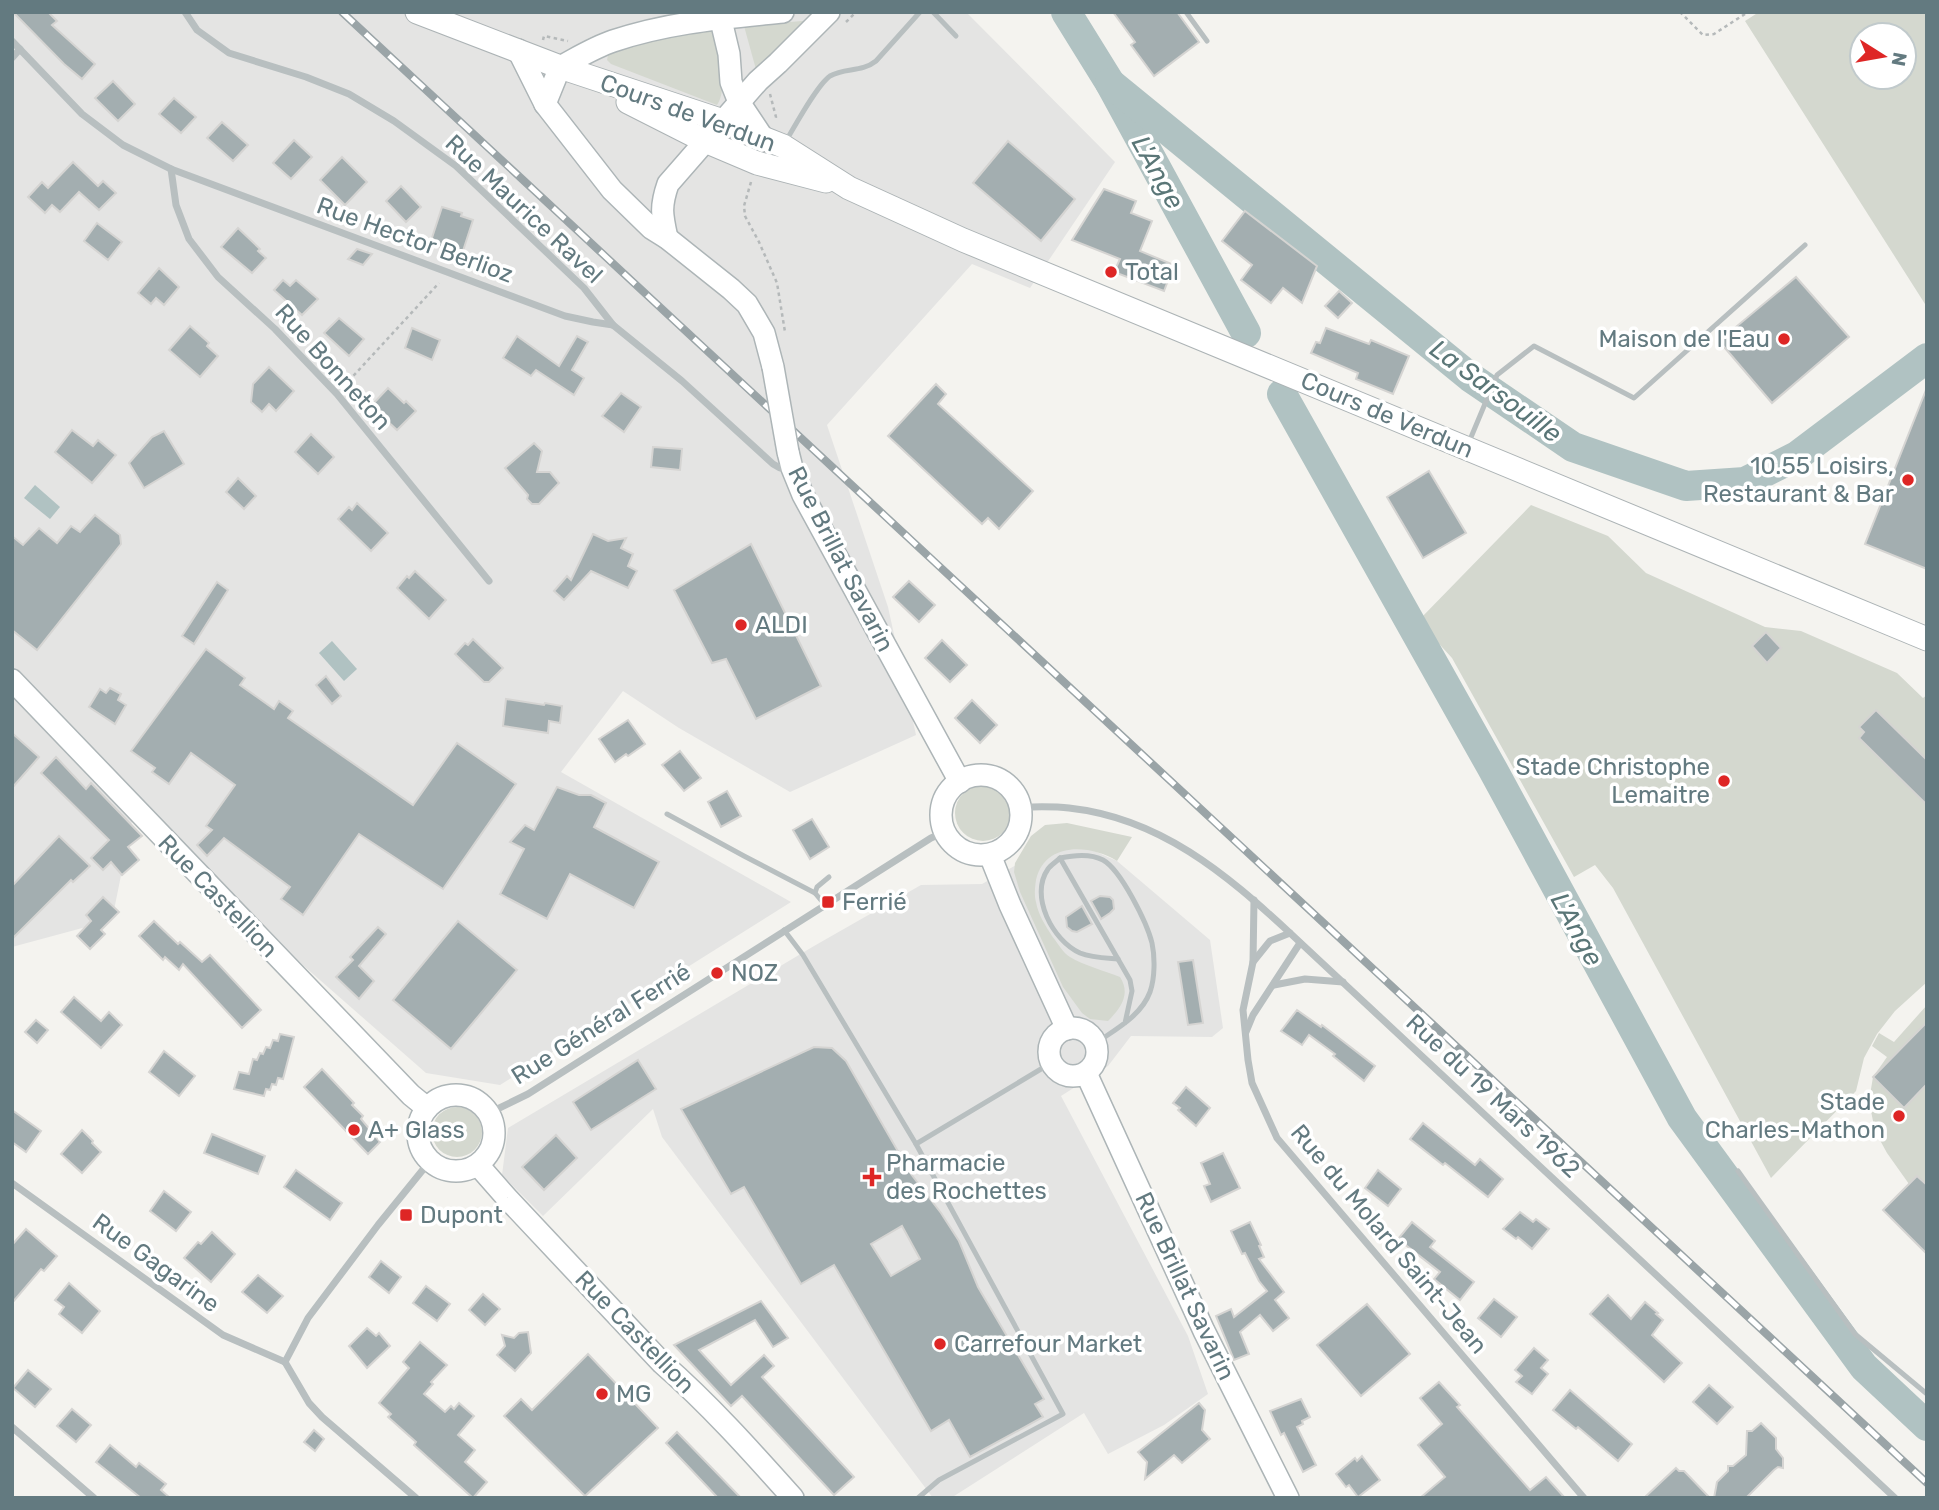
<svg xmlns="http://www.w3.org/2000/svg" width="1939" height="1510" font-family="Rubik,sans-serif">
<rect width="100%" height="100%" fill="#f4f3ef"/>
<g fill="#e4e4e3">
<polygon points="12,12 966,12 1115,162 1030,288 972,264 827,425 888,607 916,735 790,792 679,728 623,691 561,772 791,902 500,1085 426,1073 133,816 112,920 12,947"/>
<polygon points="1045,849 1090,849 1117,861 1210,940 1223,1028 1212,1037 1131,1036 1108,1066 1061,1096 1188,1336 1208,1394 1164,1425 1108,1454 1084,1413 951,1498 933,1498 662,1137 653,1109 543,1216 502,1175 508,1128 814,946 921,885 982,884"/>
</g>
<g fill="#d4d8cf" fill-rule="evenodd">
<path d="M1759,12h168v291l-2,1 -180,-283zM1904,35v42h-42v-42z"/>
<polygon points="813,20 757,73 744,26"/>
<path d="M713,30l5,5c2,19 10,55 -1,70l-106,-41 -4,-4 1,-5 6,-6 71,-18z"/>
<polygon points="1531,505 1608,536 1646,573 1765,627 1801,631 1897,673 1923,698 1927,695 1927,982 1895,1011 1877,1034 1864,1058 1856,1091 1771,1178 1613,888 1595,865 1574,877 1452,658 1431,635 1421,618"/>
<circle cx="983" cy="813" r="28"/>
<path d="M1067,823l65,14 -15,24c-28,-17 -72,-19 -81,19 -1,7 -2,15 0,22 2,12 9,23 16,34 5,6 11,17 18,21 13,8 35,14 50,20 11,17 1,31 -12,44l-18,-2 -8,-6 -19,-26 -43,-95 -6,-20 1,-9 16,-27 14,-11z"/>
<polygon points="1927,1005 1927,1254 1883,1210 1909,1184 1887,1153 1875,1131 1869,1101 1873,1077 1887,1057 1872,1046 1879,1033 1894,1042"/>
<circle cx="457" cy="1132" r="25"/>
</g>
<g fill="#b0c2c2">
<polygon points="35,485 60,507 50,519 24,498"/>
<polygon points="332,641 357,669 344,681 319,653"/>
</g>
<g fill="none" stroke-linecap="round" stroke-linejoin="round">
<g stroke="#b0c2c2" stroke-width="30">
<polyline points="1066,12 1110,83 1246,333"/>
<polyline points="1110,83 1470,377 1573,447 1686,486 1745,482 1797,456 1927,358"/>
<polyline points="1282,394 1492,768 1682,1118 1864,1367 1927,1426"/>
</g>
</g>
<g fill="#a3aeb0" stroke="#d5d4d2" stroke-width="2" fill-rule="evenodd">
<polygon points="13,12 48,12 57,21 52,25 95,64 82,79 64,64"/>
<polygon points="1113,12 1177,12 1199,42 1154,76 1131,45 1135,42"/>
<polygon points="113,81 135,104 118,121 95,98"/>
<polygon points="174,98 196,117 181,133 159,114"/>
<polygon points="222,122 248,145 233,161 207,138"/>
<polygon points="294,140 312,157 291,179 273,163"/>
<polygon points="1008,141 1075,199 1041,241 973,183"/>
<polygon points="342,157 367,182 345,205 320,180"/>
<polygon points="73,162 98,186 103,181 116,193 99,210 79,192 60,212 52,205 45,213 28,197 42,182 48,188"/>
<polygon points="401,186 421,207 406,222 386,201"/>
<polygon points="1104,189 1136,201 1131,213 1152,221 1140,251 1174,265 1164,291 1114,272 1120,259 1072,240"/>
<polygon points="442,207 462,213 461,216 473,220 462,254 430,244"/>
<polygon points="1245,211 1317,266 1302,303 1283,288 1271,303 1241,280 1252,265 1222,241"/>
<polygon points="97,223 122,242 108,260 84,241"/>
<polygon points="238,228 260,249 258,251 266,258 252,273 221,247"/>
<polygon points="357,249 372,254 363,265 348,259"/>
<polygon points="159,268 179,287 164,305 156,298 151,304 138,293"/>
<polygon points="1796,277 1849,337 1772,403 1719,341"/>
<polygon points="283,280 290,286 296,280 318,299 302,315 274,290"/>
<polygon points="1339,291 1352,303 1338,318 1325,306"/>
<polygon points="339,318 364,339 349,356 324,333"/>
<polygon points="190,326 209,343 207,346 218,356 200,377 169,350"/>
<polygon points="412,328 440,340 432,360 405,348"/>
<polygon points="1326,328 1369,344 1371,340 1409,356 1393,394 1356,379 1358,373 1311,353 1316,342 1320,343"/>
<polygon points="517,336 559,366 577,336 588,342 572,370 584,378 574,395 536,370 531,376 503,358"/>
<polygon points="269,367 294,391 276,411 269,404 262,412 251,402 253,384"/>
<polygon points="936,384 946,394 938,404 1033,491 999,529 988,518 982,524 888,436"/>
<polygon points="388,388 404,403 406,401 416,411 397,430 371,406"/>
<polygon points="1926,390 1927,390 1927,569 1865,544"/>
<polygon points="621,393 641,407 624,432 602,416"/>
<polygon points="72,430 93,446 98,440 116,455 92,483 55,452"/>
<polygon points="164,431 184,464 144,488 129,463 152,437"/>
<polygon points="311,434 334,457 318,474 295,452"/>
<polygon points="534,443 542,451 537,472 550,472 559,483 539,504 532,504 527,499 528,495 505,468"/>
<polygon points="653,447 682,449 680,470 651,467"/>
<polygon points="1429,471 1466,533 1423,558 1387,497"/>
<polygon points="238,478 256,496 244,509 226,492"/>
<polygon points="357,503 388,533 371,551 338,519 349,507 352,510"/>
<polygon points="95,515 120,535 121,544 37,650 12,630 12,536 23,545 39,528 57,543 71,526 80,532"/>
<polygon points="593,534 608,541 626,538 621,548 633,554 628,566 637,571 628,588 591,571 564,600 554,591 567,576 571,580"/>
<polygon points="751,544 821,686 756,719 726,659 712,663 674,590"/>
<polygon points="415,571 446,600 429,619 397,588 407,576 409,578"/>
<polygon points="909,581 935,605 919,622 893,597"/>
<polygon points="217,582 228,590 194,644 182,636"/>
<polygon points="1766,632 1781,648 1767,663 1752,646"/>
<polygon points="473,639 503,668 489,682 484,682 455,654 465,643 468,645"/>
<polygon points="942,640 967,665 950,682 925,658"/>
<polygon points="206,649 245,678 240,685 274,709 279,701 293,711 288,718 413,805 457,743 516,784 443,889 359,834 303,915 281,899 290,887 224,838 207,856 197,845 212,830 206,826 235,785 191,753 169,784 152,772 155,768 131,751"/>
<polygon points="326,676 341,696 332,704 316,685"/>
<polygon points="110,688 121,694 118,700 126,705 115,724 89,707 100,689 106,693"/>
<polygon points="506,699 544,705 545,703 562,706 560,723 549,721 548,733 503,726"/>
<polygon points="972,700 997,725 980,743 955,718"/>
<polygon points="1876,710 1927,760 1927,805 1859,738 1864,732 1859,727"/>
<polygon points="628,720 645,744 628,756 626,754 615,762 599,739"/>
<polygon points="12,733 39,757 12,788"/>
<polygon points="680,751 701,778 684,791 662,765"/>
<polygon points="56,757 86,789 91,783 142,836 128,847 139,860 122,875 111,862 103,870 91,858 109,840 41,773"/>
<polygon points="557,787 579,795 591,795 606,803 594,827 659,862 634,908 570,874 547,919 500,894 524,849 510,842 525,825 534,830"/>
<polygon points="727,791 741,816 721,827 708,802"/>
<polygon points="812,819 829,847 810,859 793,830"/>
<polygon points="59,836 90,866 73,882 71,880 12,939 12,886"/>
<polygon points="1100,896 1110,897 1113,900 1114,909 1110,913 1101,919 1091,901"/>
<polygon points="103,897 119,912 101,930 105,934 90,949 77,936 91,921 86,915"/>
<polygon points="1082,906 1092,924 1077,932 1072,931 1067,927 1066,917"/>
<polygon points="154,921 178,944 180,942 202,962 210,955 261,1010 242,1028 183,964 179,970 165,957 163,960 139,936"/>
<polygon points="458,921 517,970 451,1049 393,1000"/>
<polygon points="378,927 386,934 359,966 374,981 359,999 336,977 353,960 350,957"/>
<polygon points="1193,960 1203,1023 1188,1025 1178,962"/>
<polygon points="74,997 101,1021 109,1012 122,1025 101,1048 61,1012"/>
<polygon points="1297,1010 1321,1027 1322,1025 1375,1066 1364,1081 1333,1056 1335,1054 1309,1035 1302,1045 1281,1031"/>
<polygon points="36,1020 48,1030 37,1043 25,1032"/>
<polygon points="1927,1022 1927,1084 1904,1108 1873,1077"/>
<polygon points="280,1034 294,1037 283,1079 278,1078 276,1085 272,1084 270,1090 266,1089 264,1096 234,1089 239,1072 249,1074 253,1059 257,1060 260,1053 263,1054 266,1047 270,1048 273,1040 278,1041"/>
<path d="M814,1047l18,1 14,13 65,113 30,39 18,28 19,46 66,112 -9,5 8,13 -73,40 -21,-37 -18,11 -97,-166 -33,19 -57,-97 -13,7 -50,-85zM902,1226l18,33 -29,17 -20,-32z"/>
<polygon points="164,1051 195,1076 179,1096 149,1072"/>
<polygon points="638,1060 656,1089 591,1130 573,1102"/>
<polygon points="322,1069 354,1103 352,1105 363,1116 361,1119 380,1142 368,1154 304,1087"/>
<polygon points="1186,1087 1210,1108 1196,1126 1178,1110 1180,1108 1173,1103"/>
<polygon points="12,1110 41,1131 26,1152 12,1142"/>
<polygon points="1423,1123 1475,1165 1480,1159 1503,1179 1488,1197 1445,1163 1443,1165 1410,1139"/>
<polygon points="82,1130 93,1141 92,1143 101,1152 82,1173 61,1154"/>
<polygon points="212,1134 265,1156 258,1174 204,1153"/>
<polygon points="556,1135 577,1158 544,1190 522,1167"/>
<polygon points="1223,1153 1240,1188 1211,1202 1204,1186 1210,1184 1201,1163"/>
<polygon points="296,1170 342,1203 330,1220 284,1187"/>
<polygon points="1378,1170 1401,1189 1388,1206 1365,1188"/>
<polygon points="1917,1176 1927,1185 1927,1254 1883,1210"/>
<polygon points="164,1191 191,1212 176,1231 150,1211"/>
<polygon points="1520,1212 1533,1222 1536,1219 1549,1229 1532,1249 1518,1237 1516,1239 1503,1229"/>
<polygon points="1250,1222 1261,1245 1259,1246 1264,1257 1259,1259 1284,1292 1275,1300 1289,1318 1273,1331 1260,1315 1240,1332 1249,1354 1234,1360 1216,1316 1231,1309 1234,1317 1267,1291 1259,1281 1245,1253 1242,1254 1231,1231"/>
<polygon points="1412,1222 1435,1241 1430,1247 1474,1282 1460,1300 1434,1279 1440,1272 1398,1239"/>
<polygon points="26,1229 57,1256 44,1271 41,1269 12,1303 12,1245"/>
<polygon points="212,1232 235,1254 211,1282 184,1258 198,1242 201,1244"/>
<polygon points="381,1261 401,1277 389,1293 369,1277"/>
<polygon points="258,1275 283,1296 267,1313 242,1292"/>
<polygon points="69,1283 100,1311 82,1333 59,1314 64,1307 55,1300"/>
<polygon points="426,1286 450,1304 437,1321 413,1303"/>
<polygon points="483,1294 500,1309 485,1325 469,1310"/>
<polygon points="1608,1295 1631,1319 1645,1302 1658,1313 1656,1314 1663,1320 1652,1335 1682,1363 1664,1382 1590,1314"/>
<polygon points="1494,1299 1517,1317 1501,1337 1478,1318"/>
<polygon points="761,1301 788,1338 773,1347 755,1320 699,1350 731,1385 764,1355 774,1366 762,1377 854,1477 834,1495 742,1396 731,1406 674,1345"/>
<polygon points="1367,1304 1410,1354 1361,1396 1317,1345"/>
<polygon points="367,1328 376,1336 379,1333 390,1346 367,1368 349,1346"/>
<polygon points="528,1332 531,1353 515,1371 497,1355 505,1346 502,1335 514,1338 519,1333"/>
<polygon points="420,1342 447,1365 431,1382 433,1384 424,1394 445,1412 451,1406 454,1409 459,1403 474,1416 458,1435 475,1450 465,1462 487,1482 473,1498 414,1445 416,1442 388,1417 391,1414 379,1403 409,1368 403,1362"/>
<polygon points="1534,1348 1548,1360 1541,1368 1548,1374 1532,1394 1516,1382 1522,1376 1515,1370"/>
<polygon points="588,1354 658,1428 585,1496 504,1416 521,1399 532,1410"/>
<polygon points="28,1370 51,1389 35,1407 13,1388"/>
<polygon points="1439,1382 1460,1405 1457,1407 1530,1490 1546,1477 1565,1498 1420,1498 1445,1477 1418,1445 1442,1424 1420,1398"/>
<polygon points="1709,1385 1733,1407 1717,1424 1693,1402"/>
<polygon points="1570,1390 1632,1444 1618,1461 1578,1427 1576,1429 1553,1410"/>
<polygon points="1301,1399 1310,1417 1302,1421 1303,1424 1297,1427 1316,1465 1303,1472 1284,1433 1281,1435 1270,1411"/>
<polygon points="1199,1403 1205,1410 1202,1430 1210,1439 1182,1463 1174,1455 1145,1479 1147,1462 1138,1452"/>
<polygon points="72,1409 91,1425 76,1442 57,1426"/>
<polygon points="1761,1423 1776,1438 1776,1449 1783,1458 1783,1468 1778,1467 1774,1470 1746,1498 1714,1498 1717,1482 1728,1471 1728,1466 1733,1466 1746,1455 1747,1431 1752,1431"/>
<polygon points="314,1430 324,1439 315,1451 304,1442"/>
<polygon points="677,1432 741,1498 718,1498 666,1443"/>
<polygon points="110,1445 136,1467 139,1463 166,1484 161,1490 170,1498 141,1498 96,1462"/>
<polygon points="1362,1456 1380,1480 1358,1497 1349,1485 1346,1487 1336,1474 1355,1458 1357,1461"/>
<polygon points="1676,1468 1679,1471 1684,1471 1710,1498 1644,1498"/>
</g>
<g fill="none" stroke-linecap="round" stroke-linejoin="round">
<g stroke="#adb5b7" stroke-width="24">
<g id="secondary">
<polyline points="719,12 729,54 731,82 739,102 763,138"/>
<polyline points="518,50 545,104 612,190 651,228 667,238 731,289 747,304 764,333 773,367"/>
<path d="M545,104l15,-37c17,-9 35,-20 53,-26 56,-19 112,-23 170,-29"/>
<path d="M667,238c-5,-23 -7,-31 1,-54l90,-103 20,-18 51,-51"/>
<polyline points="788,452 792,468 803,495 960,782"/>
<polyline points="12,680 411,1095 427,1108"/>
<circle cx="981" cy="815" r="40"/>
<polyline points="990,855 1010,905 1067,1029"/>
<circle cx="1073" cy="1052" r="24"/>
<polyline points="1086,1073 1204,1331 1288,1498"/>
<circle cx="456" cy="1133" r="38"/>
<path d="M478,1165l29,33 155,165c47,41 89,88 131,135"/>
</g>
</g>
<g stroke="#acb3b5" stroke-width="25">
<g id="primary">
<polyline points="417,12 560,67 723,121 763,138 783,146 849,188 963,240 1927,639"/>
<polyline points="628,102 705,141 757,163 826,181"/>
</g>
</g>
<g stroke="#b5b9ba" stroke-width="2.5" stroke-dasharray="3.5 3.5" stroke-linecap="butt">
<polyline points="1680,12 1703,35 1714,34 1748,12"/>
<polyline points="846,22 856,12"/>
<polyline points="543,40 544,36 568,41"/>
<polyline points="770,94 776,117 775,121"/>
<polyline points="751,182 744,206 745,216 759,242 777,283 785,332"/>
<polyline points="344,386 439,283"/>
</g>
<g stroke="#b8bfc0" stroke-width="5">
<polyline points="933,12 956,36"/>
<polyline points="1186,12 1207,41"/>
<path d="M786,141c9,-15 31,-56 44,-65 15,-9 31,-3 46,-15l44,-49"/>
<polyline points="1469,442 1497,375 1534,346 1634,398 1805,245"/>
<polyline points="667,814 744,856 815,893"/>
<path d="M1060,858c-4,4 -9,7 -12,11 -19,27 5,72 32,84 12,5 25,5 38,6"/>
<polyline points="825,905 815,893 817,887 829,877"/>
<polyline points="784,930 803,955 916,1144"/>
<path d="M1096,1043c20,-14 45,-27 54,-51 5,-14 5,-35 2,-49 -5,-20 -31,-73 -49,-83 -13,-7 -29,-5 -43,-2l70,122 2,11 -7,32"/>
<polyline points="1738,1171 1855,1334 1927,1394"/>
<polyline points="918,1498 939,1480 1063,1414 916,1144 1051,1063"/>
</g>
<g stroke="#b8bfc0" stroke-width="7">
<polyline points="185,12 197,30 229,53 306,77 349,94 394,121 456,166 584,288 613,325"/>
<polyline points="12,41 82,114 123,145 171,169 565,316 593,322 613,325 682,381 773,464 780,468 790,468"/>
<polyline points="12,58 20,49"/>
<polyline points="171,169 176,205 189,239 218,277 275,329 337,394 489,581"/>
<path d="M1021,807c15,0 32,-1 48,1 91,10 156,65 221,125l605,565"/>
<polyline points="1290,933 1270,941 1253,962 1243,1010 1248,1060 1252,1083 1277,1138 1584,1498"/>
<polyline points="1253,962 1254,900"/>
<polyline points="1274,985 1305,979 1343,982"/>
<polyline points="1246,1032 1253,1015 1300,943"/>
<polyline points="489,1113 528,1094 931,838 945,832"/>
<polyline points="12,1183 223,1335 285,1362"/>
<polyline points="285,1362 308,1318 378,1225 430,1161"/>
<polyline points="285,1362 309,1403 322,1417 416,1498"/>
<polyline points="12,1427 94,1498"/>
</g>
<use href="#secondary" stroke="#fff" stroke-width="21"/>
<use href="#primary" stroke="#fff" stroke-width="23"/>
<g stroke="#9aa4a7" stroke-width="8">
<polyline id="rail" points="342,12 1927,1483"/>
</g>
<use href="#rail" stroke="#fff" stroke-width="5" stroke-dasharray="16" stroke-linecap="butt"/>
<g stroke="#adb5b7" stroke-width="24" stroke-linecap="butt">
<polyline id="secondary-bridge" points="773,367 788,452"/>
</g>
<use href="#secondary-bridge" stroke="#fff" stroke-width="21"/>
</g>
<g fill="#de2625" stroke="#fff" stroke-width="2.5">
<circle cx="1111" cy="272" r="7"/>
<circle cx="1784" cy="339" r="7"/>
<circle cx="1908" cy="480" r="7"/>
<circle cx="741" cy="625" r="7"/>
<circle cx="1724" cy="781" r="7"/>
<rect x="821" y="895" width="14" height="14" rx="3.5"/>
<circle cx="717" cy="973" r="7"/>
<circle cx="1899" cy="1116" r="7"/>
<circle cx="354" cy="1130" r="7"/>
<path d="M868.5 1166.5h7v7h7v7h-7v7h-7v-7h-7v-7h7z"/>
<rect x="399" y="1208" width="14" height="14" rx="3.5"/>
<circle cx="940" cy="1344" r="7"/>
<circle cx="602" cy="1394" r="7"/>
</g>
<g text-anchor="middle" stroke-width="7" stroke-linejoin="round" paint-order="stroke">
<g font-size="24" fill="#637a80" stroke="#fff">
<text transform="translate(688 113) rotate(20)" y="8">Cours de Verdun</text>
<text transform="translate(524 209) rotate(43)" y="8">Rue Maurice Ravel</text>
<text transform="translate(415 240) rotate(20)" y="8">Rue Hector Berlioz</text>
<text transform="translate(333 367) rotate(48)" y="8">Rue Bonneton</text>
<text transform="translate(1387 415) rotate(23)" y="8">Cours de Verdun</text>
<text transform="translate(841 559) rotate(63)" y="8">Rue Brillat Savarin</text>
<text transform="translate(218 896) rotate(46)" y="8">Rue Castellion</text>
<text transform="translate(601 1024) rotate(-32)" y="8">Rue Général Ferrié</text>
<text transform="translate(1493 1096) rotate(43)" y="8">Rue du 19 Mars 1962</text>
<text transform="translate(1389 1239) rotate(50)" y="8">Rue du Molard Saint-Jean</text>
<text transform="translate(156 1263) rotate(36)" y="8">Rue Gagarine</text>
<text transform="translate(1185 1286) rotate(65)" y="8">Rue Brillat Savarin</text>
<text transform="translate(635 1332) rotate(46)" y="8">Rue Castellion</text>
</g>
<g font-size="24" fill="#637a80" stroke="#fff" text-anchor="start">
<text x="1125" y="280">Total</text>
<text x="1770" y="347" text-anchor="end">Maison de l'Eau</text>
<text x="1894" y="474" text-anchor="end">10.55 Loisirs,<tspan x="1894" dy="28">Restaurant &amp; Bar</tspan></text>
<text x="755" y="633">ALDI</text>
<text x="1710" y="775" text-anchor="end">Stade Christophe<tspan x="1710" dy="28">Lemaitre</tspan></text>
<text x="842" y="910">Ferrié</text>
<text x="731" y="981">NOZ</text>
<text x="1885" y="1110" text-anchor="end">Stade<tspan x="1885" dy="28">Charles-Mathon</tspan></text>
<text x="368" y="1138">A+ Glass</text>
<text x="886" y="1171">Pharmacie<tspan x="886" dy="28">des Rochettes</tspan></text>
<text x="420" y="1223">Dupont</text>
<text x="954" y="1352">Carrefour Market</text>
<text x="616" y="1402">MG</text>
</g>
<g font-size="26" font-style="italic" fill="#5a7677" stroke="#fff">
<text transform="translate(1158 172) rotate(61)" y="9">L'Ange</text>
<text transform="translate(1496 391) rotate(36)" y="9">La Sarsouille</text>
<text transform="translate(1577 929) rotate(61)" y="9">L'Ange</text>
</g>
</g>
<rect width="1939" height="1510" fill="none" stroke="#637a80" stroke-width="28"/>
<g transform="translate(1883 56) rotate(101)"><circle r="33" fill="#ffffff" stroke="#c1cacc" stroke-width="2"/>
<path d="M0-5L12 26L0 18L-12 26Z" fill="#de2625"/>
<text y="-10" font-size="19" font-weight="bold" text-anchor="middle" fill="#637a80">N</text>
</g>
</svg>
